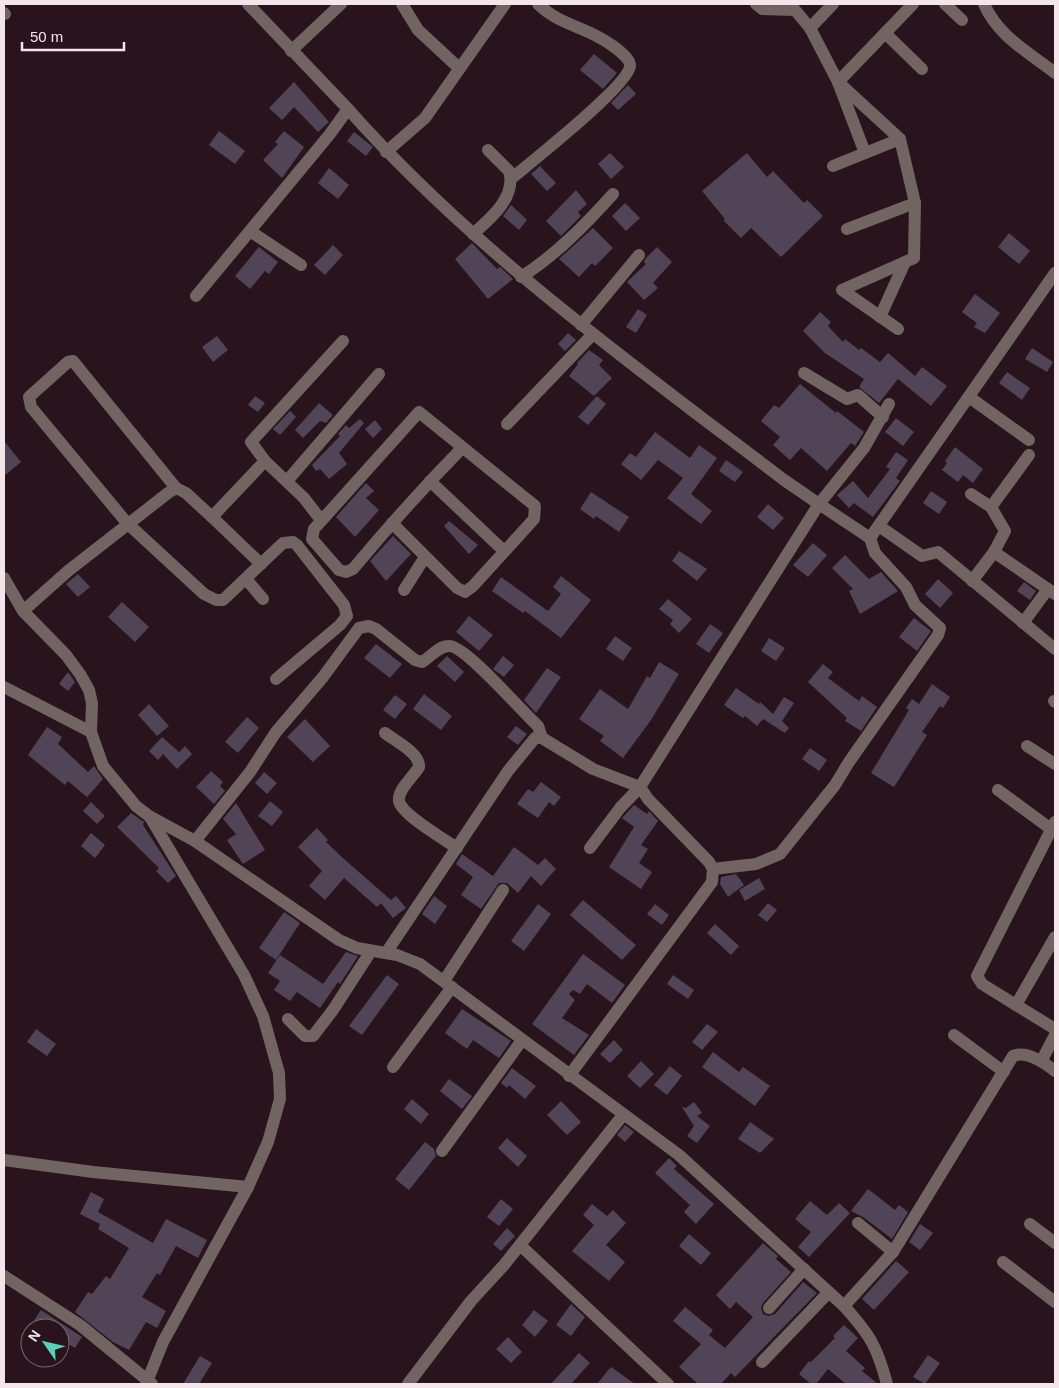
<svg xmlns="http://www.w3.org/2000/svg" width="1059" height="1388" font-family="Helvetica,sans-serif">
<rect width="100%" height="100%" fill="#29141e"/>
<g fill="#514457">
<polygon points="594,54 617,73 603,89 580,70"/>
<polygon points="294,82 329,122 318,132 294,107 282,120 269,108"/>
<polygon points="628,85 636,94 618,110 611,103"/>
<polygon points="219,131 245,151 235,164 209,145"/>
<polygon points="284,131 304,147 282,178 263,160 278,144 275,142"/>
<polygon points="354,132 373,147 366,156 347,141"/>
<polygon points="610,153 624,167 611,179 598,164"/>
<polygon points="747,153 767,177 773,171 804,203 807,200 823,216 781,257 751,228 741,238 723,220 725,219 702,191"/>
<polygon points="540,166 556,183 547,191 531,174"/>
<polygon points="329,168 349,185 338,199 318,183"/>
<polygon points="576,190 587,204 578,212 581,216 561,236 546,221"/>
<polygon points="625,203 640,218 626,231 612,216"/>
<polygon points="511,205 527,220 519,230 503,216"/>
<polygon points="593,228 613,248 595,266 592,263 579,277 559,259"/>
<polygon points="1009,233 1030,251 1019,264 998,247"/>
<polygon points="472,243 497,269 500,267 513,279 488,299 455,259"/>
<polygon points="333,245 343,255 325,275 314,265"/>
<polygon points="259,247 278,262 269,274 265,271 250,289 235,276"/>
<polygon points="657,247 672,262 653,283 658,288 644,300 627,282 646,264 644,262 646,258"/>
<polygon points="975,294 1000,313 985,333 974,327 977,323 962,312"/>
<polygon points="638,309 647,315 636,333 626,327"/>
<polygon points="820,312 831,322 828,326 843,342 845,339 859,350 861,348 880,362 888,353 915,376 922,367 947,386 931,406 898,379 879,403 859,387 864,379 825,353 803,331"/>
<polygon points="568,333 576,340 565,351 558,344"/>
<polygon points="217,336 228,350 213,362 202,347"/>
<polygon points="1032,348 1053,362 1047,372 1025,359"/>
<polygon points="589,350 603,360 599,365 612,378 594,396 569,376 578,364 577,363"/>
<polygon points="1007,372 1030,388 1022,400 999,383"/>
<polygon points="800,384 836,413 837,411 864,432 855,446 851,443 827,471 801,448 790,460 773,445 780,437 761,421 774,405 779,408"/>
<polygon points="255,396 265,403 258,412 248,405"/>
<polygon points="597,396 606,404 588,425 578,417"/>
<polygon points="319,403 333,415 326,423 320,421 303,438 295,430"/>
<polygon points="290,411 296,417 280,435 273,429"/>
<polygon points="896,418 914,432 903,446 885,432"/>
<polygon points="360,419 364,423 339,453 347,464 329,479 320,469 316,471 312,465 340,436 338,434 346,425 349,428"/>
<polygon points="375,420 382,429 373,438 365,429"/>
<polygon points="655,432 690,458 699,445 717,458 691,494 712,511 701,524 667,498 683,478 658,460 641,480 621,464 630,453 636,457"/>
<polygon points="4,441 21,462 4,476"/>
<polygon points="955,447 983,469 973,483 963,475 958,482 942,470 947,463 945,461"/>
<polygon points="896,452 908,460 896,478 900,481 873,517 854,503 849,508 837,495 853,481 868,498 890,469 886,467"/>
<polygon points="726,460 743,472 735,482 719,471"/>
<polygon points="366,483 374,491 366,498 379,510 355,537 336,517"/>
<polygon points="931,491 947,502 939,514 923,503"/>
<polygon points="591,492 629,517 619,532 596,516 594,519 580,509"/>
<polygon points="768,504 784,518 773,530 757,517"/>
<polygon points="449,521 478,545 469,554 444,526"/>
<polygon points="393,536 411,554 386,581 370,561"/>
<polygon points="813,543 827,555 808,577 793,565"/>
<polygon points="679,551 707,569 697,581 672,561"/>
<polygon points="845,555 869,579 881,572 898,591 860,614 849,591 853,589 832,568"/>
<polygon points="78,574 90,587 78,597 66,584"/>
<polygon points="561,576 591,600 561,638 525,611 523,613 492,591 501,577 548,611 561,594 553,587"/>
<polygon points="938,579 953,593 940,608 925,594"/>
<polygon points="1024,582 1036,591 1030,600 1017,591"/>
<polygon points="668,599 692,619 679,633 670,624 673,620 659,609"/>
<polygon points="122,602 149,627 135,642 108,617"/>
<polygon points="469,616 493,635 479,651 456,632"/>
<polygon points="914,618 931,631 917,651 899,637"/>
<polygon points="710,624 723,633 709,653 696,644"/>
<polygon points="615,636 632,648 623,661 606,649"/>
<polygon points="769,638 785,648 776,661 761,651"/>
<polygon points="376,644 402,664 390,678 364,658"/>
<polygon points="447,656 464,672 455,682 437,666"/>
<polygon points="503,656 514,665 504,677 493,669"/>
<polygon points="659,662 679,674 651,720 623,758 600,741 604,736 579,719 600,689 628,709 647,676 650,678"/>
<polygon points="823,664 833,672 828,678 859,701 862,696 877,707 861,731 845,721 847,718 808,682"/>
<polygon points="547,668 561,677 536,713 524,700"/>
<polygon points="68,672 75,682 68,691 59,684"/>
<polygon points="932,684 950,697 943,708 940,706 922,732 927,735 894,787 871,773 909,710 906,708 912,699 919,704"/>
<polygon points="736,688 759,704 760,702 773,714 784,697 794,703 782,721 789,728 785,733 763,719 757,726 745,716 743,718 724,705"/>
<polygon points="424,694 452,716 441,730 413,709"/>
<polygon points="395,695 407,704 395,719 383,710"/>
<polygon points="149,704 169,726 157,736 138,715"/>
<polygon points="247,717 259,728 238,753 225,742"/>
<polygon points="305,719 330,746 313,762 287,737"/>
<polygon points="516,726 527,734 518,745 507,737"/>
<polygon points="47,727 62,737 58,744 88,772 94,766 103,779 87,797 68,781 65,785 28,755"/>
<polygon points="162,737 179,752 185,746 192,754 177,769 163,754 158,760 149,751"/>
<polygon points="810,748 827,760 819,771 802,759"/>
<polygon points="211,771 223,782 220,786 225,791 214,804 196,787"/>
<polygon points="264,772 277,783 267,794 255,783"/>
<polygon points="541,782 561,797 554,806 549,802 538,818 517,804 528,789 533,792"/>
<polygon points="270,801 283,812 272,826 258,816"/>
<polygon points="91,802 105,816 97,824 83,811"/>
<polygon points="236,803 265,850 243,864 227,840 236,834 223,819"/>
<polygon points="634,805 647,814 649,811 658,821 641,845 648,849 639,863 652,872 641,889 609,867 634,827 622,818"/>
<polygon points="131,813 144,822 143,825 176,876 168,883 156,871 159,868 117,827"/>
<polygon points="317,828 328,840 326,842 344,859 391,900 396,896 406,908 393,918 381,903 377,907 344,878 325,900 309,886 322,871 298,847"/>
<polygon points="91,833 105,845 95,858 81,846"/>
<polygon points="514,847 538,865 545,858 556,869 541,886 531,876 518,893 507,883 499,883 481,909 461,895 473,877 456,864 462,854 493,876"/>
<polygon points="736,874 744,885 728,897 720,884 721,877"/>
<polygon points="759,878 765,889 745,901 739,890"/>
<polygon points="434,896 447,906 435,924 422,914"/>
<polygon points="583,900 636,945 622,960 570,915"/>
<polygon points="768,903 777,910 767,922 758,915"/>
<polygon points="538,904 551,914 524,951 511,941"/>
<polygon points="655,904 669,915 662,925 647,914"/>
<polygon points="284,912 300,923 276,960 259,948"/>
<polygon points="715,924 739,946 731,955 707,933"/>
<polygon points="346,952 358,956 340,984 338,982 320,1008 297,992 290,1001 274,990 280,981 268,973 280,955 323,984"/>
<polygon points="583,954 625,985 612,1003 587,984 580,994 573,990 569,994 575,1000 562,1018 589,1035 574,1055 532,1024"/>
<polygon points="387,975 399,984 362,1035 349,1026"/>
<polygon points="673,975 694,990 688,999 667,984"/>
<polygon points="462,1009 511,1041 499,1058 473,1040 467,1049 445,1033"/>
<polygon points="707,1024 718,1032 702,1050 692,1042"/>
<polygon points="36,1029 56,1044 47,1056 27,1042"/>
<polygon points="614,1040 623,1050 610,1063 600,1054"/>
<polygon points="713,1052 739,1072 743,1067 770,1086 755,1106 702,1067"/>
<polygon points="641,1061 654,1074 640,1088 627,1076"/>
<polygon points="670,1066 682,1076 667,1095 654,1085"/>
<polygon points="512,1068 536,1086 525,1099 509,1085 507,1088 501,1083"/>
<polygon points="449,1079 472,1096 462,1109 440,1091"/>
<polygon points="412,1099 429,1114 421,1124 404,1109"/>
<polygon points="561,1101 581,1122 567,1135 547,1115"/>
<polygon points="694,1102 702,1113 697,1116 710,1126 697,1143 687,1136 694,1126 682,1107 686,1108"/>
<polygon points="750,1122 774,1139 760,1153 738,1139"/>
<polygon points="625,1125 634,1132 625,1142 617,1135"/>
<polygon points="507,1138 527,1156 518,1167 498,1148"/>
<polygon points="425,1142 434,1149 436,1156 409,1190 395,1179"/>
<polygon points="669,1158 677,1166 674,1169 714,1204 696,1224 684,1212 690,1205 655,1173"/>
<polygon points="868,1189 895,1210 899,1205 908,1212 892,1239 863,1217 851,1211"/>
<polygon points="91,1192 104,1199 98,1212 153,1243 166,1219 207,1240 198,1258 176,1246 160,1275 157,1273 142,1297 166,1311 157,1328 146,1322 129,1350 113,1342 75,1312 88,1292 92,1294 106,1276 110,1279 129,1248 98,1229 100,1224 80,1214"/>
<polygon points="501,1199 513,1209 499,1226 487,1217"/>
<polygon points="810,1201 827,1215 839,1203 850,1213 809,1257 798,1247 811,1232 795,1219"/>
<polygon points="592,1204 607,1216 613,1210 626,1223 606,1245 625,1262 609,1281 572,1251 594,1225 583,1215"/>
<polygon points="920,1224 933,1233 920,1250 909,1242"/>
<polygon points="507,1228 515,1236 501,1251 493,1244"/>
<polygon points="689,1234 711,1253 701,1265 679,1246"/>
<polygon points="763,1243 778,1256 776,1259 791,1272 763,1303 761,1307 763,1314 768,1316 775,1314 803,1282 817,1293 735,1377 731,1373 721,1384 698,1384 679,1367 701,1344 673,1321 685,1307 713,1330 709,1335 725,1348 753,1317 736,1302 730,1309 716,1295"/>
<polygon points="896,1261 909,1272 874,1310 862,1299"/>
<polygon points="571,1304 585,1317 571,1336 556,1325"/>
<polygon points="41,1310 82,1337 75,1348 60,1339 60,1328 29,1328"/>
<polygon points="534,1310 548,1321 535,1337 522,1325"/>
<polygon points="844,1325 858,1338 846,1351 865,1368 862,1371 878,1384 846,1384 828,1369 816,1384 811,1384 799,1374 809,1361 811,1362 835,1338 833,1336"/>
<polygon points="508,1337 522,1352 511,1363 496,1349"/>
<polygon points="579,1353 590,1363 571,1384 551,1384"/>
<polygon points="928,1355 940,1363 925,1384 913,1377"/>
<polygon points="200,1356 212,1363 199,1384 183,1384"/>
<polygon points="611,1367 635,1384 597,1384"/>
</g>
<g fill="none" stroke-linecap="round" stroke-linejoin="round">
<g stroke="#716463" stroke-width="12">
<polyline points="402,4 418,30 459,68"/>
<polyline points="756,4 762,9 795,10 810,28"/>
<polyline points="833,4 810,28 838,82 865,153"/>
<polyline points="945,4 962,20"/>
<path d="M984,4c14,32 44,48 71,69"/>
<polyline points="4,13 5,14"/>
<polyline points="885,33 922,69"/>
<polyline points="291,51 341,4"/>
<path d="M348,109c127,143 284,255 436,371l35,24 45,-56 25,-44"/>
<polyline points="386,152 425,118 505,4"/>
<polyline points="833,166 900,139 838,82 913,4"/>
<path d="M512,178c19,-16 116,-92 118,-112 1,-7 -14,-18 -20,-22 -23,-17 -51,-19 -72,-40"/>
<polyline points="847,229 915,203 900,139"/>
<polyline points="250,231 301,265"/>
<path d="M473,234c17,-15 44,-37 36,-63l-21,-21"/>
<path d="M521,277c35,-22 65,-53 92,-83"/>
<polyline points="196,296 330,134 348,109 248,4"/>
<polyline points="880,317 905,262"/>
<polyline points="581,325 639,255"/>
<polyline points="898,329 842,290 914,258 915,203"/>
<polyline points="804,373 847,399 858,395 883,417"/>
<polyline points="969,397 1029,440"/>
<polyline points="507,424 593,334"/>
<polyline points="287,481 379,374"/>
<polyline points="430,481 504,551"/>
<polyline points="176,488 73,361 68,362 29,397 31,407 127,523 204,594 216,600 223,600 283,543 293,542 297,545 344,605 347,616 340,625 276,679"/>
<polyline points="971,494 991,507 1005,531 994,552 972,581"/>
<polyline points="991,507 1029,455"/>
<polyline points="212,517 261,564"/>
<polyline points="321,520 304,498 265,461 251,442 343,341"/>
<path d="M392,523l65,65 8,4 8,-6 61,-67 1,-13 -116,-94 -105,117 -2,10 27,31 7,2 7,-3c35,-42 71,-82 109,-121"/>
<polyline points="879,526 922,556 938,552 1055,649"/>
<polyline points="994,552 1055,594"/>
<path d="M4,578l19,33 43,44 14,19 9,16 3,13 -1,29 12,34 33,40 13,10 46,25 144,99 18,8 40,7 23,9 259,191 165,151c26,29 33,40 43,78"/>
<polyline points="246,579 263,599"/>
<polyline points="404,590 425,557"/>
<polyline points="23,611 68,571 168,493 176,488 186,493 212,517 265,461"/>
<polyline points="1023,623 1048,589"/>
<polyline points="4,687 91,732"/>
<polyline points="1054,701 1055,702"/>
<path d="M385,733c10,8 35,20 34,34 -5,9 -22,23 -20,34 2,13 46,39 58,47"/>
<polyline points="1027,746 1055,764"/>
<polyline points="998,790 1051,829"/>
<polyline points="1055,822 977,976 982,984 1055,1029"/>
<path d="M195,841l55,-69 26,-40 47,-55 36,-49 10,-2 7,3 39,31 7,2c9,-5 16,-16 27,-16 16,-1 73,66 89,80l4,12"/>
<polyline points="713,869 756,864 780,854 835,785 849,762 938,635 940,628 915,605 906,587 875,553 870,538"/>
<polyline points="386,953 508,771 535,738 542,738 593,769 640,787 620,808 590,848"/>
<polyline points="444,981 503,890"/>
<polyline points="1016,1005 1055,937"/>
<polyline points="288,1019 305,1036 313,1036 333,1010 371,951"/>
<polyline points="954,1035 1004,1072"/>
<polyline points="1042,1060 1055,1035"/>
<polyline points="393,1067 452,987"/>
<polyline points="569,1076 712,882 713,869 709,862 648,799 640,787 819,504 870,538 1055,273"/>
<polyline points="442,1151 522,1040"/>
<polyline points="4,1160 93,1172 248,1187"/>
<polyline points="1030,1224 1055,1243"/>
<polyline points="520,1245 668,1384"/>
<path d="M893,1252l120,-196c13,-6 32,7 42,15"/>
<polyline points="1003,1262 1055,1302"/>
<polyline points="4,1276 80,1325 152,1384"/>
<polyline points="844,1306 893,1252 858,1223"/>
<polyline points="769,1308 804,1269"/>
<polyline points="762,1362 829,1292"/>
<polyline points="146,1384 163,1342 248,1187 268,1142 280,1099 279,1073 263,1016 244,975 150,817"/>
<polyline points="408,1384 471,1301 504,1265 623,1115"/>
</g>
</g>
<rect width="1059" height="1388" fill="none" stroke="#f4e5eb" stroke-width="10"/>
<g transform="translate(45 1343) rotate(304)"><circle r="24" fill="#29141e" stroke="#7a6870"/>
<path d="M0-4L9 19L0 12L-9 19Z" fill="#5dceb9"/>
<text y="-8" font-size="14" font-weight="bold" text-anchor="middle" fill="#f4e5eb">N</text>
</g>
<path d="M22 42v8h102v-8" fill="none" stroke="#f4e5eb" stroke-width="2.5"/>
<text x="30" y="42" font-size="15" fill="#f4e5eb" stroke="#29141e" stroke-width="4" paint-order="stroke">50 m</text>
</svg>
